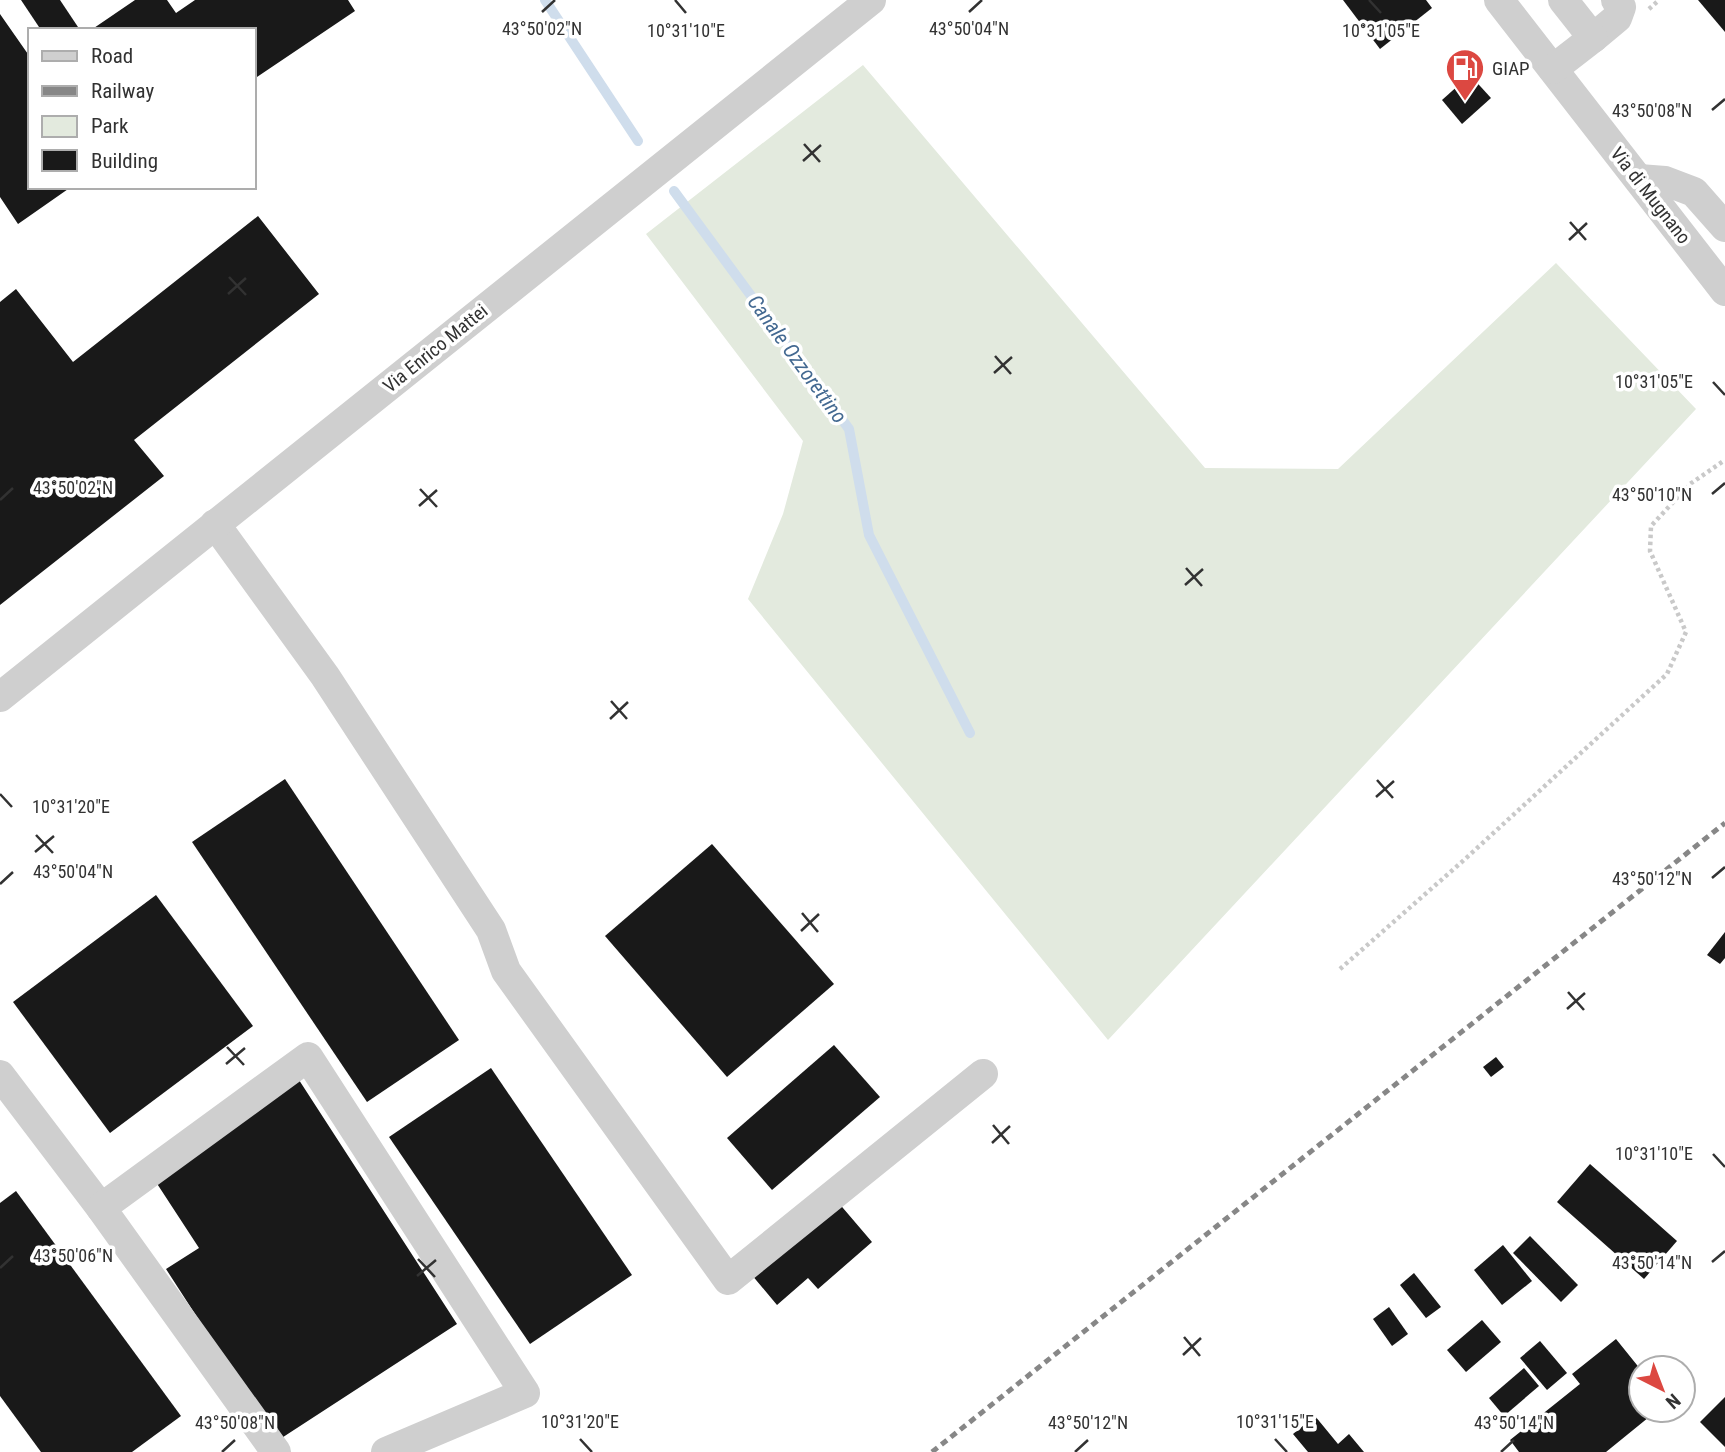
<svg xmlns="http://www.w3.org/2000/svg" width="1725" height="1452" font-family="'Roboto Condensed',sans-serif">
<rect width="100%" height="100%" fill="#fff"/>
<polygon fill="#e3eade" points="863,65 1205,468 1338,469 1556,263 1696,409 1108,1040 748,599 783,514 803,441 646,234"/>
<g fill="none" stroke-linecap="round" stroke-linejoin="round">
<g stroke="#cfddec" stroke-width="10">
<polyline points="545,0 638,141"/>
<polyline points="674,191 849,429 869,535 970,733"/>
</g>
</g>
<g fill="#191919">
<polygon points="21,0 60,0 80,30 41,30"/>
<polygon points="135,0 167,0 176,13 195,0 348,0 355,11 254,79 254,30 91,30"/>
<polygon points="1343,0 1426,0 1432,8 1380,49"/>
<polygon points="1698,0 1725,0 1725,32"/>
<polygon points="0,14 30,57 30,187 71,187 18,224 0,197"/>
<polygon points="1470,75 1491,98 1462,124 1442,100"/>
<polygon points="258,216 319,294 134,440 164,476 0,605 0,302 16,289 73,362"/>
<polygon points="285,779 459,1040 367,1102 192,842"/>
<polygon points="712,844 834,984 727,1077 605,936"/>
<polygon points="156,895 253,1026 110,1133 13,1002"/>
<polygon points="1725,932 1725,958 1720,964 1707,955"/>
<polygon points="834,1045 880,1097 772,1190 727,1138"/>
<polygon points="1496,1057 1504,1067 1491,1077 1483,1067"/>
<polygon points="491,1068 632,1275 530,1344 389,1137"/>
<polygon points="299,1080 457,1324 277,1441 166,1269 199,1248 152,1176"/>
<polygon points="1590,1164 1677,1241 1644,1279 1557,1202"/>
<polygon points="16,1191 181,1416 132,1452 41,1452 0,1396 0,1203"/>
<polygon points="837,1201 872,1242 818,1289 808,1278 777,1305 751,1274"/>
<polygon points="1530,1236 1578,1285 1561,1302 1513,1253"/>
<polygon points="1503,1245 1532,1281 1502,1305 1474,1270"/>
<polygon points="1414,1273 1441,1307 1426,1318 1400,1285"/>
<polygon points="1389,1307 1408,1334 1392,1346 1373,1319"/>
<polygon points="1482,1320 1501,1342 1466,1372 1447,1350"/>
<polygon points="1616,1339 1641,1370 1641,1410 1652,1410 1654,1413 1606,1452 1519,1452 1510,1440 1580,1384 1572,1374"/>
<polygon points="1540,1341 1567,1373 1547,1390 1520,1358"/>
<polygon points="1524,1368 1539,1386 1504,1416 1489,1398"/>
<polygon points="1725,1397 1725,1447 1700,1422"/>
<polygon points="1315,1416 1338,1444 1349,1434 1364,1452 1308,1452 1293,1434"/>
</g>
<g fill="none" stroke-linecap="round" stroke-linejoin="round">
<g stroke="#c9c9c9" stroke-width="4.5" stroke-dasharray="3.5 3.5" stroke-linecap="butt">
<polyline points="1649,9 1659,0"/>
<polyline points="1340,969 1464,860 1667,674 1686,632 1650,551 1651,526 1690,484 1725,460"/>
</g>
<g stroke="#cfcfcf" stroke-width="30">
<polyline points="1499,0 1725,291"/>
<polyline points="1593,38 1617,18 1621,7 1616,0"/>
<polyline points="1553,69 1593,38 1563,0"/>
<polyline points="1639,179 1665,181 1694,192 1725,227"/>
<polyline points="215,524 325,676 491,930 506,971 728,1280 983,1074"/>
<polyline points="0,697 871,0"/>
<polyline points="0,1075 101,1208"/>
<polyline points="276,1452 101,1208 308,1057 525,1393 386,1452"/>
</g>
<polyline stroke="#878787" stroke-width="5" stroke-dasharray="7 5" stroke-linecap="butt" points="932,1452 1725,823"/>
</g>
<path fill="none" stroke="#323232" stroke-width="2.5" d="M675,0l11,13M1369,0l12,13M542,12l13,-12M969,12l13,-12M1712,110l13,-11M804,144l16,18M803,161l18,-16M1570,222l16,18M1569,240l18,-17M229,277l17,18M228,294l18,-16M995,356l16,18M994,373l18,-16M1713,382l12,13M420,489l17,18M1712,494l13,-11M0,500l13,-12M419,506l18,-16M1186,568l16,18M1185,585l18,-16M611,701l16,18M610,719l18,-17M1377,780l16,18M0,794l12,13M1376,797l18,-16M36,835l17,18M35,852l19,-16M1712,878l13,-11M0,884l13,-12M802,913l16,19M801,931l18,-17M1568,992l16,18M1567,1009l18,-16M227,1047l17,18M226,1064l19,-16M993,1125l16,19M992,1143l18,-17M1713,1154l12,13M418,1259l17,18M1712,1262l13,-11M0,1268l13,-12M417,1276l19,-16M1184,1337l16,19M1183,1355l18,-17M580,1439l12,13M1275,1439l12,13M222,1452l13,-12M1075,1452l13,-12M1501,1452l13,-12"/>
<defs>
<g id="fuel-pin" transform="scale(2.0125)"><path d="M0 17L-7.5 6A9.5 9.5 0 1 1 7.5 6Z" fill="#dc4841" stroke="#fff"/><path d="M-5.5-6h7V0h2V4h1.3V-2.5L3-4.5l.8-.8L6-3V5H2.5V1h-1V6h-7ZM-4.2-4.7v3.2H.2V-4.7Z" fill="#fff"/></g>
</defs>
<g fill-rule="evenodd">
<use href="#fuel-pin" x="1465" y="68"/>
</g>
<g text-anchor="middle" stroke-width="7" stroke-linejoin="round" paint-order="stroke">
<g font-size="19" fill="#323232" stroke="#fff" text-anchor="start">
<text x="1492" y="75">GIAP</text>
</g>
<g font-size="19" fill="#323232" stroke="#fff">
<text transform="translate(1651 195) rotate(52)" y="7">Via di Mugnano</text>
<text transform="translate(435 348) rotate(-39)" y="7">Via Enrico Mattei</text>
</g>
<g font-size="21" font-style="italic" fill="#436991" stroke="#fff">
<text transform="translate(797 359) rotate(54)" y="7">Canale Ozzorettino</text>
</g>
</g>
<g font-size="18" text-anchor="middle" fill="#323232" stroke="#fff" stroke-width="7" stroke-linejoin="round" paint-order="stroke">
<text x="542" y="35">43°50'02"N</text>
<text x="969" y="35">43°50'04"N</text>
<text x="686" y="37">10°31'10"E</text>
<text x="1381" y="37">10°31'05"E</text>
<text x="1652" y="117">43°50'08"N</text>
<text x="1654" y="388">10°31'05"E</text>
<text x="73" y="494">43°50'02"N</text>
<text x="1652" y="501">43°50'10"N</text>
<text x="71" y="813">10°31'20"E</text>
<text x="73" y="878">43°50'04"N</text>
<text x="1652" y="885">43°50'12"N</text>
<text x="1654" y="1160">10°31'10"E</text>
<text x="73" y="1262">43°50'06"N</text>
<text x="1652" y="1269">43°50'14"N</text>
<text x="580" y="1428">10°31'20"E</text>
<text x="1275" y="1428">10°31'15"E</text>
<text x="235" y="1429">43°50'08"N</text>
<text x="1088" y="1429">43°50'12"N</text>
<text x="1514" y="1429">43°50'14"N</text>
</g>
<rect x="28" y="28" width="228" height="161" fill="#ffffff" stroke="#adadad" stroke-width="2"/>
<rect x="42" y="51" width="35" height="10" fill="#cfcfcf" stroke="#adadad" stroke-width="2"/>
<text x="91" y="63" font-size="21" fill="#323232">Road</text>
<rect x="42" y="86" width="35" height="10" fill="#878787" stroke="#adadad" stroke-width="2"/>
<text x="91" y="98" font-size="21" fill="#323232">Railway</text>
<rect x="42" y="116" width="35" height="21" fill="#e3eade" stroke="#adadad" stroke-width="2"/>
<text x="91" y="133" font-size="21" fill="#323232">Park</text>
<rect x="42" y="150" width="35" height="21" fill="#191919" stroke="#adadad" stroke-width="2"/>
<text x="91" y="168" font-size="21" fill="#323232">Building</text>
<g transform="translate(1662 1389) rotate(138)"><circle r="33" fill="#ffffff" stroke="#adadad" stroke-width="2"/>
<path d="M0-5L12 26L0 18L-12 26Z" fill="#dc4841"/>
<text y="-10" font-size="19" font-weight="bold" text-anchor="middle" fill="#323232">N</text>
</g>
</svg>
